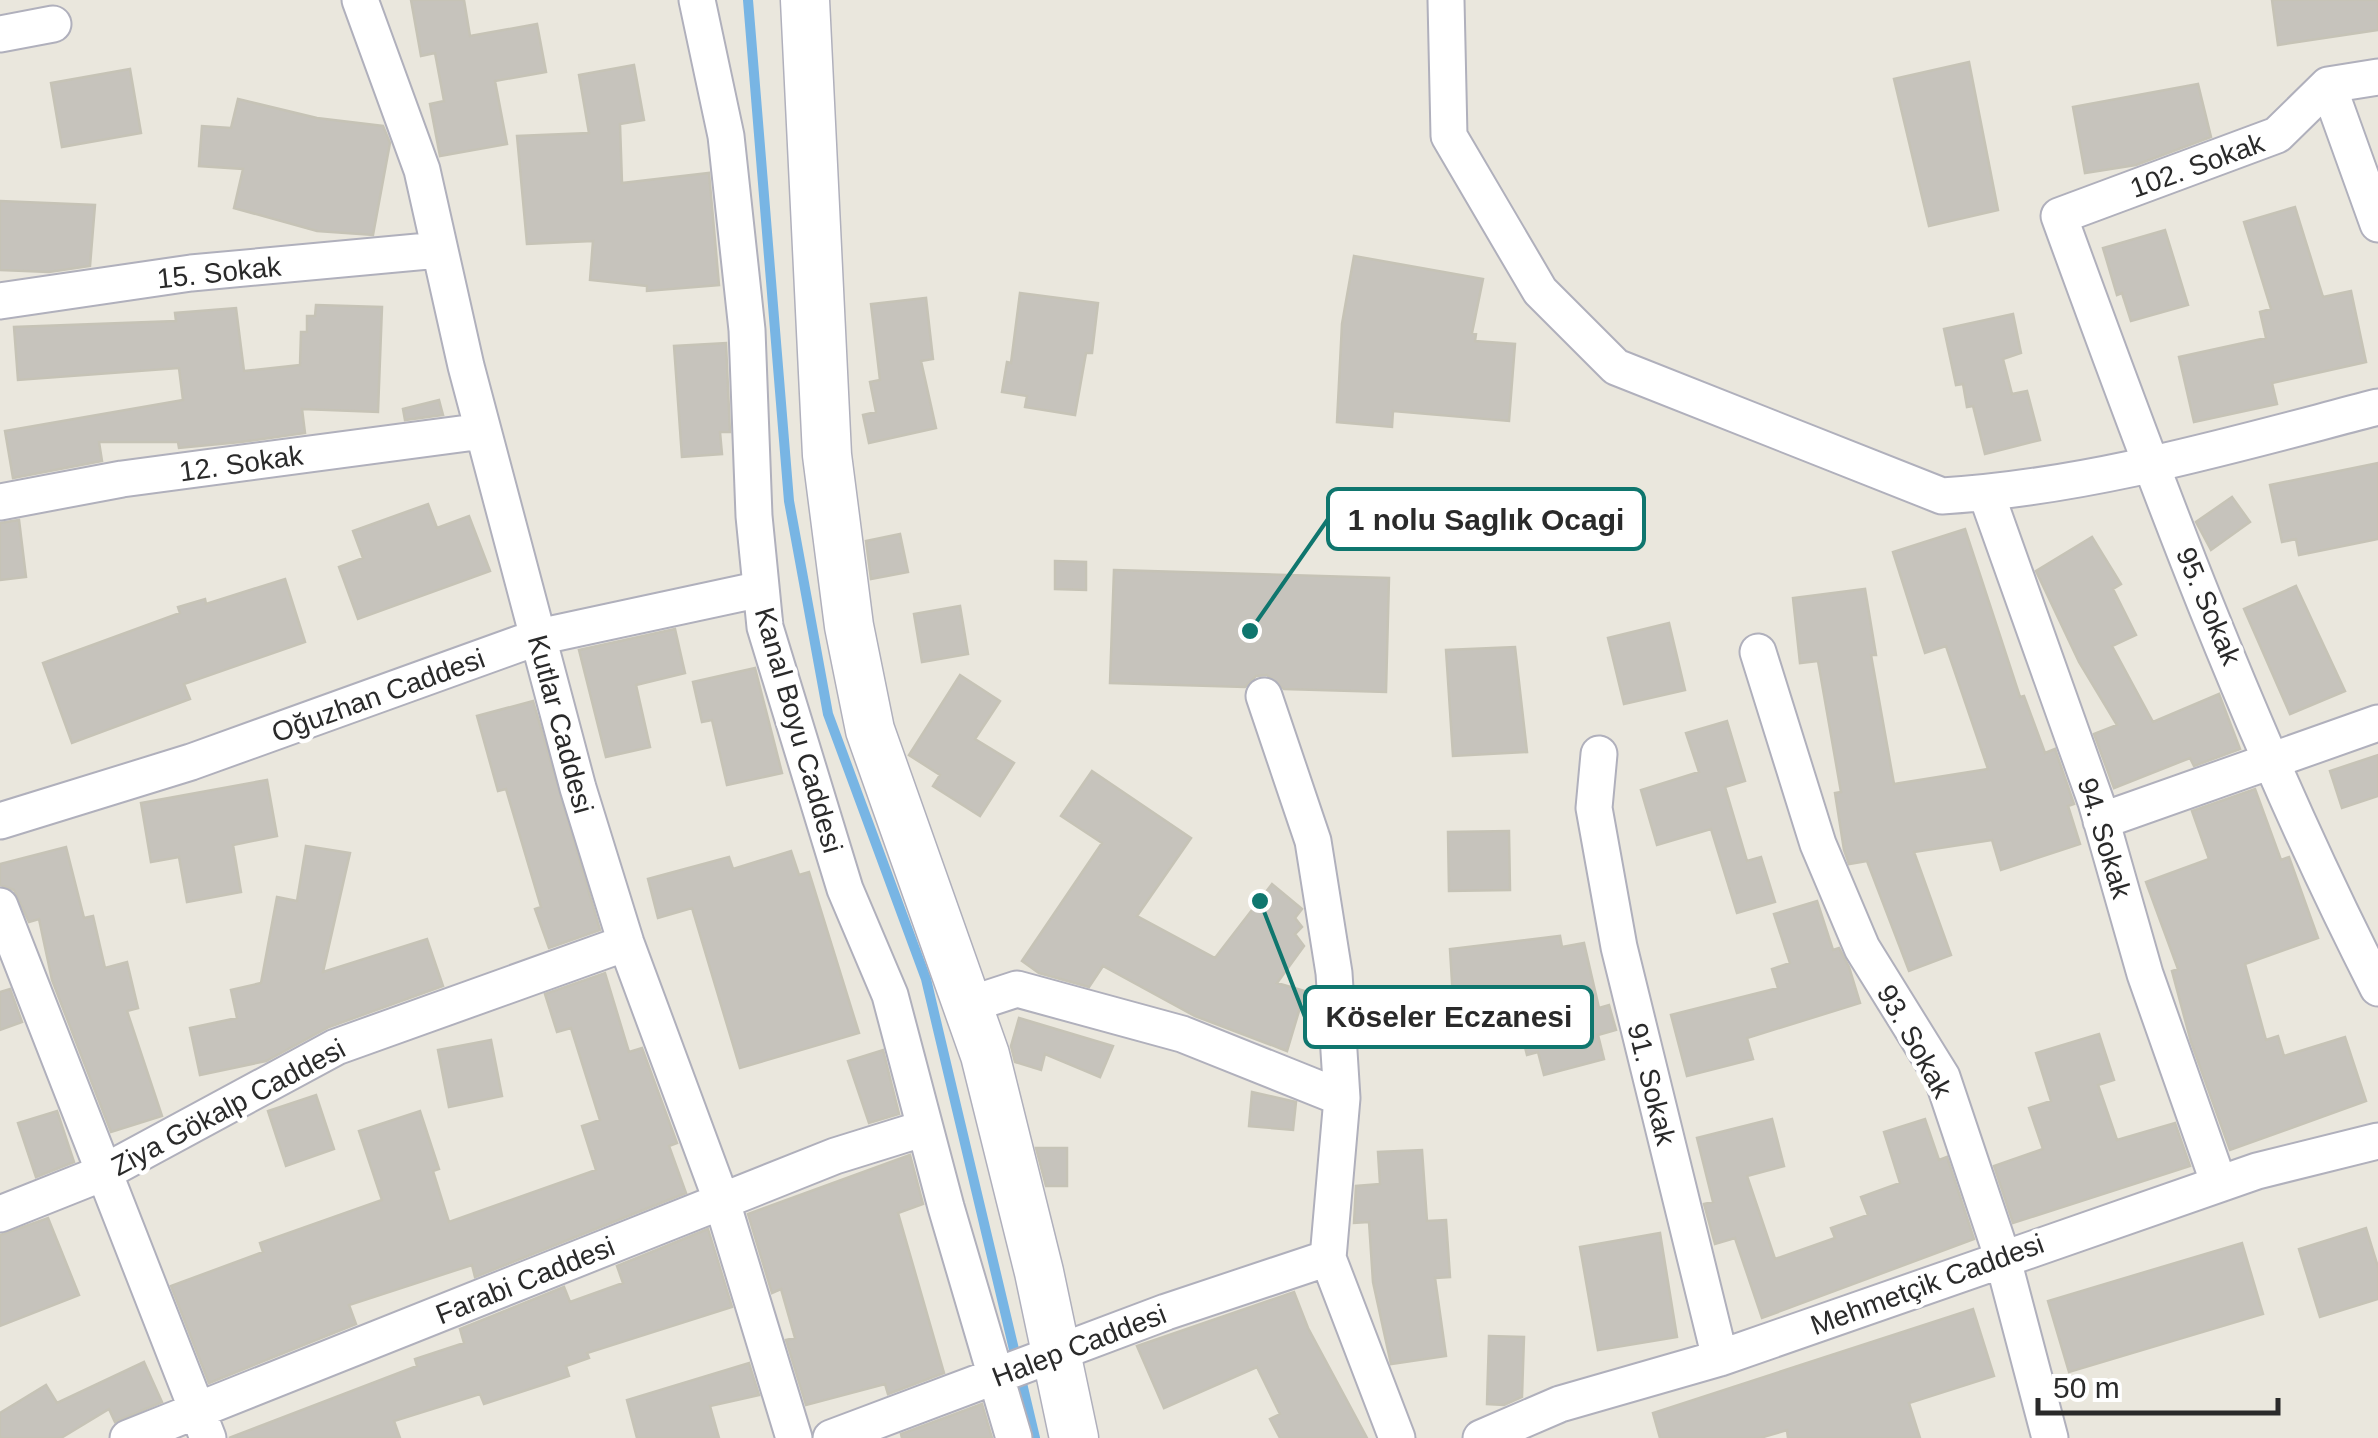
<svg xmlns="http://www.w3.org/2000/svg" width="2378" height="1438" viewBox="0 0 2378 1438" font-family="Arial,sans-serif">
  <style>
    .lines { fill: none; stroke-linecap: round; stroke-linejoin: round }
    .stream { stroke: #78b5e4; stroke-width: 10 }
    .building { fill: #c6c3bc; stroke: #c6c3b6; stroke-width: 2.5 }
    .street-casing { stroke: #b0b0bc; stroke-width: 39 }
    .secondary-casing { stroke: #b0b0bc; stroke-width: 51 }
    .street { stroke: #fff; stroke-width: 35 }
    .secondary { stroke: #fff; stroke-width: 48 }
    .labels { text-anchor: middle; stroke-width: 9; stroke-linejoin: round; paint-order: stroke }
    .street-label { font-size: 28px; fill: #2a2a2a; stroke: #fff }
    .leader { fill: none; stroke: #0f766e; stroke-width: 4 }
    .callout-dot { fill: #0f766e; stroke: #fff; stroke-width: 4 }
    .callout { fill: #fff; stroke: #0f766e; stroke-width: 4 }
    .callout-label { font-size: 30px; text-anchor: middle; font-weight: bold; fill: #2a2a2a }
  </style>
  <rect width="100%" height="100%" fill="#eae7dd"/>
  <g class="lines">
    <!-- stream -->
    <path class="stream" d="M748,0l41,501 39,213 98,265 109,459"/>
  </g>
  <!-- building -->
  <path class="building" d="M411,0h53l6,36 67,-12 9,48 -51,9 12,63 -67,12 -10,-52 14,-3 -9,-48 -14,3z
    M2272,0h106v30l-100,15z
    M1969,62l29,148 -69,16 -35,-147z
    M634,65l10,55 -24,4 2,59 87,-10 10,112 -72,6v-5l-57,-6 3,-39 -66,3 -10,-108 72,-3 -10,-58z
    M130,69l11,64 -79,14 -11,-64z
    M2198,84l13,53 -75,28 -51,8 -12,-66z
    M238,99l79,19 66,8 7,17 -17,92 -56,-4 -83,-23 9,-39 -44,-3 3,-40 29,2z
    M0,201l95,4 -5,61 -41,6 -49,-2z
    M2295,207l28,90 28,-6 15,71 -94,21 5,21 -83,18 -15,-65 87,-19 -6,-26 11,-3 -27,-87z
    M2165,230l23,75 -57,16 -9,-28 -5,2 -14,-47z
    M1354,256l129,23 -11,54 4,1 -1,7 40,3 -6,77 -116,-10 -1,16 -55,-5 5,-98z
    M1020,293l78,10 -6,50h-6l-11,62 -50,-8 2,-11 -25,-4 5,-30 4,1z
    M926,298l7,61 -12,2 15,67 -67,15 -6,-28 13,-3 -6,-30 10,-2 -9,-76z
    M316,305l66,2 -4,105 -76,-3 3,24 -64,9 -62,6 -1,-6h-79l3,19 -89,17 -8,-47 178,-31 -4,-32 -161,12 -4,-53 162,-6 -1,-8 61,-5 8,63 56,-6 1,-33h6v-16h8z
    M2013,314l8,39 -18,6 9,35 15,-3 13,49 -55,14 -12,-48 -6,1 -4,-23 -7,1 -12,-56z
    M726,343l4,89h-10l2,22 -40,3 -8,-111z
    M439,400l4,15 -38,5 -2,-11z
    M2378,463v76l-79,16 -3,-16 -14,3 -12,-57z
    M2232,497l18,25 -39,28 -15,-28z
    M428,504l9,24 32,-12 21,55 -132,48 -19,-52 24,-9 -10,-27z
    M19,520l7,57 -26,3v-57z
    M1965,529l55,168 4,-1 21,57 10,-4 19,55 -6,2 12,38 -79,26 -9,-30 -78,12 37,103 -42,16 -42,-110 -18,3 -5,-14 -9,-57 6,-1 -23,-131 -18,2 -7,-65 72,-9 11,66h-5l23,129 94,-15 -42,-123 -21,7 -32,-101z
    M900,534l8,38 -37,7 -5,-38z
    M2092,537l29,47 -8,5 23,46 -24,11 41,76 66,-28 21,55 -46,17 -4,-8 -76,30 -20,-54 23,-9 -38,-63 -43,-91z
    M1055,561l31,1v28l-31,-1z
    M1114,570l275,8 -3,114 -102,-3 -17,-14 -11,1 -11,11 -135,-4z
    M285,579l20,63 -121,42 6,15 -118,44 -29,-80 137,-50 -2,-6 27,-8 1,5z
    M2296,586l49,105 -55,23 -46,-105z
    M960,606l8,48 -46,8 -8,-48z
    M1669,623l16,67 -61,14 -16,-66z
    M675,629l10,44 -49,12 14,62 -44,10 -27,-107z
    M1515,647l12,105 -74,4 -7,-106z
    M755,668l27,105 -55,12 -15,-65 -10,2 -9,-40z
    M960,675l40,26 -25,38 39,24 -34,53 -47,-30 7,-11 -31,-20z
    M533,701l67,229 -51,18 -14,-39 6,-2 -35,-118 -8,2 -21,-75z
    M1727,721l18,60 -20,6 22,74 14,-4 14,45 -38,11 -26,-84 -54,16 -16,-55 58,-18 -13,-39z
    M2378,755v41l-36,12 -12,-37z
    M1092,771l99,67 -54,78 78,42 57,-74 30,25 -7,9 7,9 -7,7 9,12 -27,37 28,8 -18,60 -92,-35 -92,-50 -14,21 -50,-14 -17,-12 80,-118 -41,-27z
    M267,780l10,56 -44,9 8,47 -54,10 -8,-45 -28,5 -10,-59z
    M2255,789l26,71 8,-3 29,81 -73,26 21,76 12,-4 6,20 61,-19 21,64 -136,49 -39,-108 -19,-71 6,-2 -32,-87 63,-23 -17,-48z
    M1509,831l1,59 -61,1 -1,-59z
    M306,846l44,7 -27,119 104,-33 16,47 -114,41 -63,34 -66,14 -10,-47 47,-10 -6,-28 30,-7 16,-86 20,4z
    M66,847l18,71 9,-2 12,52 22,-6 11,46 -11,3 35,105 -51,16 -59,-152 -13,-61 -10,3 -15,-32 -14,-5v-21z
    M791,851l8,24 10,-3 50,161 -119,35 -48,-160 -34,10 -10,-39 81,-22 4,12z
    M1817,901l16,49 6,-2 10,19 11,36 -113,35 6,21 -66,17 -16,-61 107,-27 -6,-19 18,-6 -16,-49z
    M1560,936l2,11 22,-4 15,65 10,-3 7,25 -18,5 6,24 -60,16 -6,-23 -11,3 -11,-44 -62,4 -4,-66z
    M605,973l24,79 13,-4 35,95 -8,3 17,47 -211,84 -3,-12 -123,40 7,19 -147,59 -38,-97 92,-34 -3,-9 122,-43 -23,-69 61,-20 19,58 -6,2 16,51 147,-52 -14,-44 18,-6 -29,-92 -14,4 -12,-38z
    M10,989l12,33 -22,8v-38z
    M1019,1018l94,28 -13,31 -55,-23 -4,16 -26,-8 -4,-16z
    M2099,1034l15,46 -16,5 19,55 58,-17 15,43 -177,57 -19,-57 49,-17 -14,-41 22,-7 -15,-48z
    M491,1040l11,56 -53,11 -11,-57z
    M883,1050l16,64 -30,9 -21,-62z
    M1252,1092l44,10 -3,28 -44,-4z
    M316,1095l18,54 -48,17 -18,-55z
    M57,1111l17,51 -38,15 -18,-54z
    M1772,1119l12,47 -37,10 28,83 60,-21 -4,-10 37,-13 -7,-18 39,-14 -16,-51 41,-13 14,41 8,-3 27,82 -212,79 -27,-80 -20,6 -11,-40 9,-2 -16,-64z
    M1036,1148h31v38h-21z
    M1422,1150l5,71 19,-1 4,57 -15,1 11,78 -55,8 -18,-82 -4,-60 -15,1 2,-37 24,-2 -2,-32z
    M910,1155l13,49 -25,9 46,160 -56,21 -3,-10 -79,21 -20,-65 9,-2 -14,-49 -9,4 -24,-79z
    M48,1218l31,77 -79,31v-91z
    M2366,1228l12,39v32l-58,18 -21,-68z
    M708,1229l24,78 -145,46 2,5 -23,8 3,10 -21,7 -64,21 -4,-10 -86,27 6,17h-171l188,-72 -2,-7 49,-16 -4,-14 104,-42 6,15 53,-19 -6,-17z
    M1660,1233l17,104 -79,13 -18,-103z
    M2242,1243l21,71 -194,58 -21,-71z
    M1294,1292l14,36 59,110h-87l-10,-19 10,-5 -23,-47 -93,41 -27,-62z
    M1973,1309l21,67 -85,27 11,35h-132l-1,-8 -27,8h-100l-7,-25z
    M1489,1336l35,1 -2,60 -18,8 -17,-1z
    M144,1362l18,40 -47,20 -6,-13 -48,29h-61v-25l46,-28 11,18z
    M749,1363l10,32 -49,11 9,32h-82l-10,-38z
    M982,1404l10,34h-90l-1,-4z"/>
  <g class="lines">
    <!-- street casing -->
    <g class="street-casing">
      <path id="street" d="M360,0l62,170 44,196 112,422 48,155 96,259 72,236
        M697,0l29,136 21,194 7,186 11,111 80,262 45,106 56,212 68,231
        M1446,0l3,136 91,155 76,76 326,129c148,-9 293,-52 436,-89
        M0,34l53,-10
        M2378,77l-50,8 -51,50 -218,81c95,261 192,524 319,772
        M2328,85l50,139
        M0,301l191,-28 248,-23
        M1986,493l110,309 49,172 74,210
        M0,502l122,-23 361,-48
        M1758,652l60,192 44,104 80,129 60,179 48,182
        M1264,696l49,145 21,132 8,125 -14,160 69,180
        M1599,754l-5,54 25,139 101,411
        M0,821l191,-59 347,-125 223,-48
        M2101,821l277,-98
        M0,906l208,532
        M968,1005l49,-16 165,45 160,64
        M0,1214l103,-41 233,-126 290,-104
        M128,1438l707,-282 90,-28
        M831,1438l335,-126 162,-54
        M1481,1438l79,-34 160,-46 537,-187 121,-30"/>
    </g>
    <!-- secondary casing -->
    <g class="secondary-casing">
      <path id="secondary" d="M805,0l22,455 22,171 21,104 115,325 54,217 35,166"/>
    </g>
    <!-- street -->
    <use href="#street" class="street"/>
    <!-- secondary -->
    <use href="#secondary" class="secondary"/>
  </g>
  <g class="labels">
    <!-- street labels -->
    <g class="street-label">
      <text transform="translate(2197 165) rotate(-20)" y="10">102. Sokak</text>
      <text transform="translate(219 272) rotate(-6)" y="10">15. Sokak</text>
      <text transform="translate(241 463) rotate(-8)" y="10">12. Sokak</text>
      <text transform="translate(2209 606) rotate(67)" y="10">95. Sokak</text>
      <text transform="translate(378 695) rotate(-20)" y="10">Oğuzhan Caddesi</text>
      <text transform="translate(561 724) rotate(75)" y="10">Kutlar Caddesi</text>
      <text transform="translate(799 730) rotate(74)" y="10">Kanal Boyu Caddesi</text>
      <text transform="translate(2105 838) rotate(73)" y="10">94. Sokak</text>
      <text transform="translate(1915 1041) rotate(61)" y="10">93. Sokak</text>
      <text transform="translate(1652 1084) rotate(76)" y="10">91. Sokak</text>
      <text transform="translate(228 1107) rotate(-28)" y="10">Ziya Gökalp Caddesi</text>
      <text transform="translate(525 1280) rotate(-22)" y="10">Farabi Caddesi</text>
      <text transform="translate(1927 1284) rotate(-20)" y="10">Mehmetçik Caddesi</text>
      <text transform="translate(1079 1345) rotate(-21)" y="10">Halep Caddesi</text>
    </g>
  </g>
  <!-- callouts -->
  <path class="leader" d="M1250 631L1328 519M1260 901L1305 1017"/>
  <g class="callout-dot">
    <circle cx="1250" cy="631" r="10"/>
    <circle cx="1260" cy="901" r="10"/>
  </g>
  <g class="callout">
    <rect x="1328" y="489" width="316" height="60" rx="10"/>
    <rect x="1305" y="987" width="287" height="60" rx="10"/>
  </g>
  <g class="callout-label">
    <text x="1486" y="530">1 nolu Saglık Ocagi</text>
    <text x="1449" y="1027">Köseler Eczanesi</text>
  </g>
  <!-- scale -->
  <path d="M2038 1398v15h240v-15" fill="none" stroke="#2a2a2a" stroke-width="5"/>
  <text x="2053" y="1398" font-size="30" fill="#2a2a2a" stroke="#ffffff" stroke-width="8" paint-order="stroke">50 m</text>
</svg>
